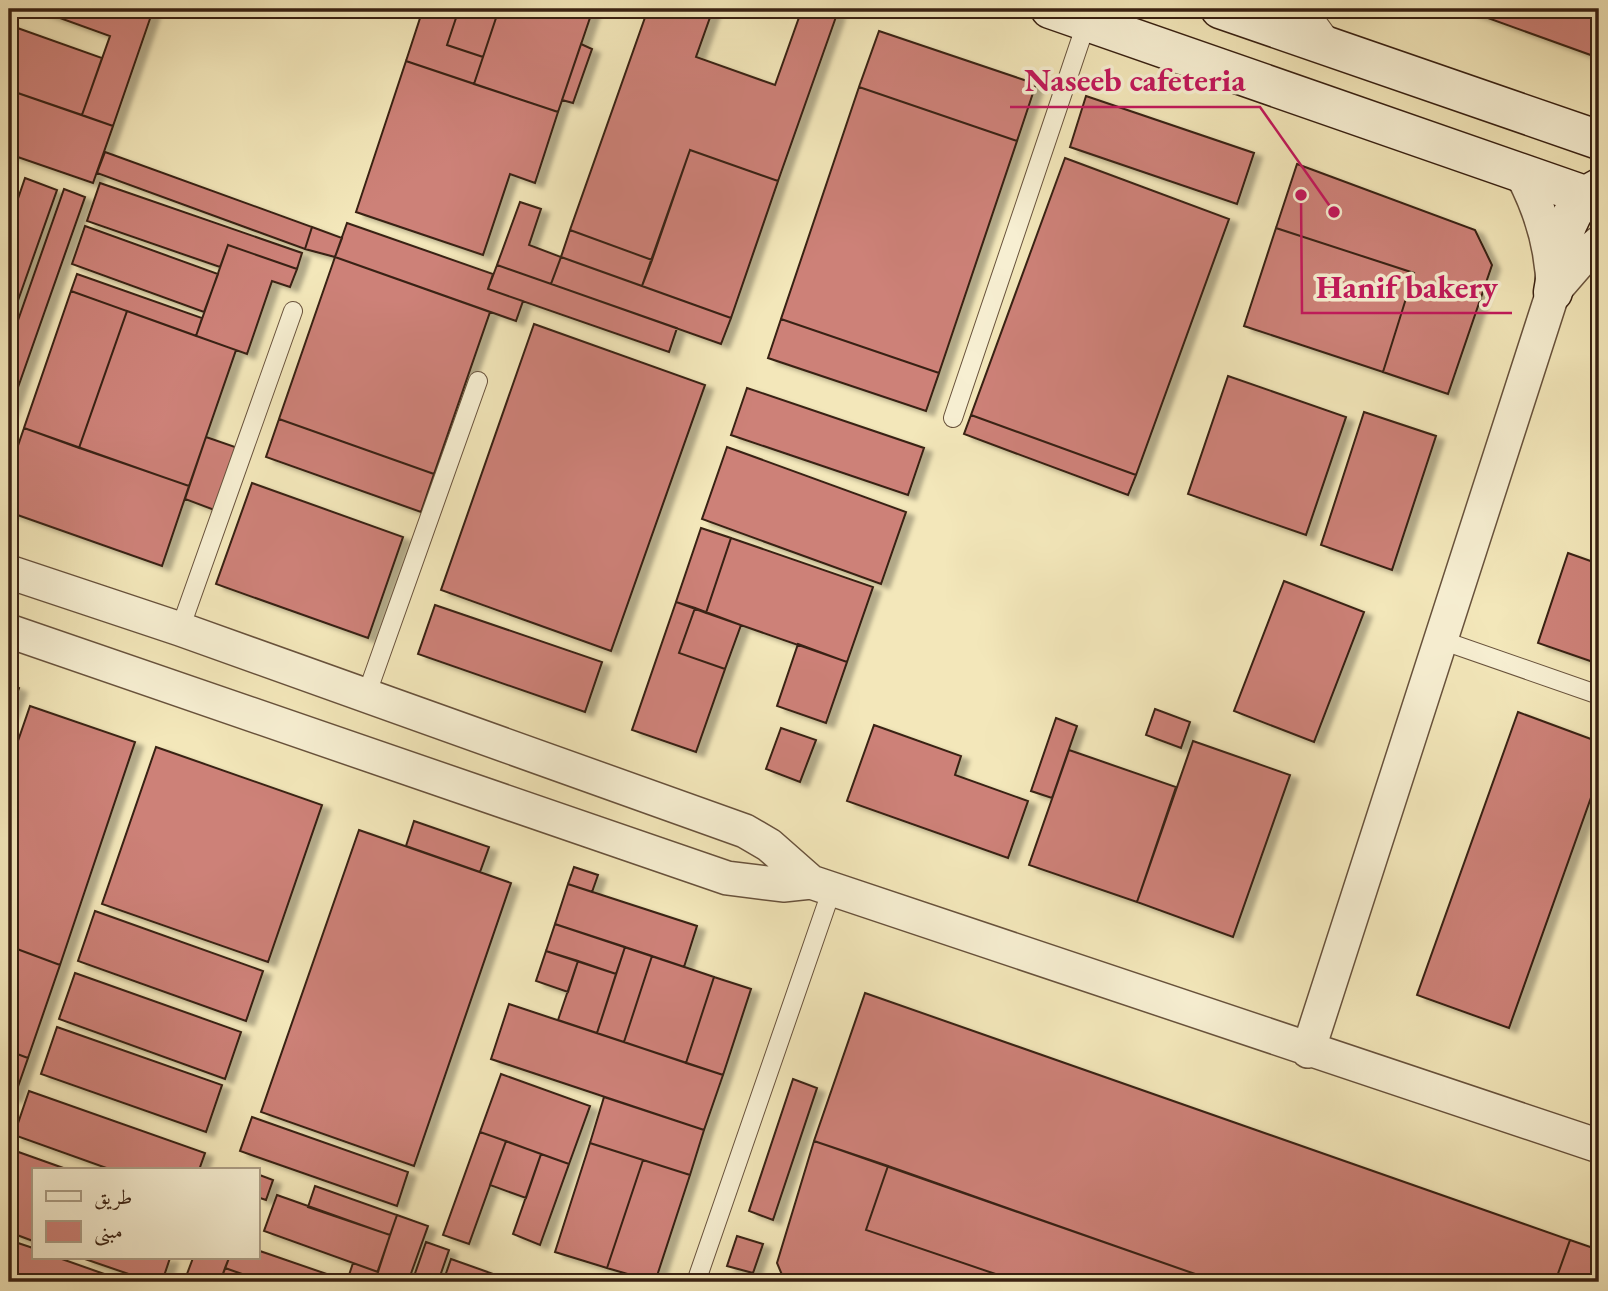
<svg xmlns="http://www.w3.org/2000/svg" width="1608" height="1291" viewBox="0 0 1608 1291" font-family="'EB Garamond',Amiri,serif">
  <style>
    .building { fill: #cd8178; stroke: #392112; stroke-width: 2; filter: url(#shadow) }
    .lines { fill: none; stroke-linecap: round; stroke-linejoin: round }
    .lane-casing { stroke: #68523c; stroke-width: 20 }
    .street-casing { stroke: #68523c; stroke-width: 36 }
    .secondary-casing { stroke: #392112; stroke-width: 41 }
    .lane { stroke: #f7efd2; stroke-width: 18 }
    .street { stroke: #f7efd2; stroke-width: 33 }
    .secondary { stroke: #f7efd2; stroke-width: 38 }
    .leader { fill: none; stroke: #c2185b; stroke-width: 2.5 }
    .callout-dot { fill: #c2185b; stroke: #f7efd2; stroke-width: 2.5 }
    .callout-label { font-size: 33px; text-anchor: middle; font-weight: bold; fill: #c2185b; stroke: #f7efd2; stroke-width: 7; stroke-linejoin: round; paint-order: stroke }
  </style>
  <defs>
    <filter id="shadow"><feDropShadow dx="8" dy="4.5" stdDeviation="2" flood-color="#0004"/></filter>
  </defs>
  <rect width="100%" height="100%" fill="#f3e7ba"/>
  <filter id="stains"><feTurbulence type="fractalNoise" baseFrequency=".00286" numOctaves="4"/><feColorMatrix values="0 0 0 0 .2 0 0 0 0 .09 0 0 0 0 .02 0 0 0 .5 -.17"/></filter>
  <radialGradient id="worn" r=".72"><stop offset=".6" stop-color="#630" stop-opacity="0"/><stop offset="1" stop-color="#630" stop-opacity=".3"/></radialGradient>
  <!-- building -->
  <path class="building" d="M35,9h105l12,4 -39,113 -31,-11 28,-79z
    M423,9h36l-12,36 36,12 -9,27 -68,-23z
    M459,9h40l-16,48 -36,-12z
    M499,9h94l-35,103 -84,-28z
    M648,9h65l-17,48 79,28 27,-76h20l15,5 -59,167 -88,-31 -38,110 -82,-30z
    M1463,9h136v49z
    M9,25l93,33 -20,57 -73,-25z
    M879,31l157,53 -19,57 -158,-54z
    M581,44l11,5 -19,54 -11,-3z
    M406,61l152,51 -23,71 -25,-9 -27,81 -127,-43z
    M859,87l158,54 -78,232 -158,-54z
    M9,90l104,36 -20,57 -84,-29z
    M1086,96l168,57 -17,51 -167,-57z
    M690,150l88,31 -47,137 -89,-32z
    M105,152l207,75 -7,22 -208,-76z
    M1065,158l164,61 -93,256 -165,-60z
    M1297,164l178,66 17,35 -44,129 -65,-22 31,-99 -138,-45z
    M25,178l32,12 -48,136v-101z
    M100,183l202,70 -5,16 -69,-24 -8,22 -133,-46z
    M64,189l21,8 -76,216v-67z
    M520,202l21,7 -12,36 32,12 -10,27 -54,-19z
    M347,223l146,51 -5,15 35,12 -7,20 -181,-64z
    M85,226l133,48 -14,38 -132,-48z
    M312,227l30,11 -7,19 -30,-8z
    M1276,228l138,45 -31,99 -139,-46z
    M570,230l82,30 -10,26 -81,-29z
    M228,245l69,24 -7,18 -18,-6 -25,73 -51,-18z
    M335,257l155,55 -56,162 -155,-55z
    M561,257l170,61 -10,26 -170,-60z
    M497,265l180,63 -8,24 -181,-63z
    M77,274l125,44 -6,18 -125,-45z
    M71,291l56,20 -48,137 -55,-20z
    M127,311l109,39 -47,136 -110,-38z
    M781,319l158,54 -13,38 -158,-53z
    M534,324l171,61 -94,266 -170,-61z
    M1228,376l118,41 -40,118 -118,-41z
    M747,388l177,60 -16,47 -177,-60z
    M1364,412l72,24 -44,134 -71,-25z
    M971,415l165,60 -8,20 -164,-61z
    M279,419l155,55 -13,38 -155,-55z
    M24,428l165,58 -27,80 -153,-54v-40z
    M206,437l32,11 -21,63 -32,-12z
    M727,447l179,65 -25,72 -179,-65z
    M252,483l151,54 -35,101 -152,-54z
    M701,528l30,10 -25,75 -30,-11z
    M731,538l142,49 -26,75 -141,-49z
    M1568,553l31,11v100l-61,-21z
    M1284,581l80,31 -50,130 -80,-31z
    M676,602l19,6 -16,45 46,16 -29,83 -64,-22z
    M435,605l167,57 -17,50 -167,-58z
    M695,608l46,17 -16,44 -46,-16z
    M798,644l49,18 -21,61 -49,-17z
    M9,684l10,4 -10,29z
    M30,706l105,36 -75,223 -51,-19v-179z
    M1155,709l35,13 -9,26 -35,-13z
    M1518,712l81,30v33l-90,253 -92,-33z
    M1056,718l21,8 -25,72 -21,-7z
    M874,725l87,31 -6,19 73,26 -20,57 -161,-57z
    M781,728l35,12 -16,42 -34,-13z
    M1193,741l97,34 -57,162 -96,-35z
    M156,747l166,58 -54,157 -166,-58z
    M1069,750l107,37 -39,115 -108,-37z
    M414,821l75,26 -9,25 -74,-26z
    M359,830l152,53 -97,283 -153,-54z
    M574,867l24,8 -6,17 -24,-8z
    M568,884l129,42 -13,41 -129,-43z
    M95,911l168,60 -17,50 -168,-60z
    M555,924l70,23 -9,27 -70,-23z
    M9,946l51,19 -32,93 -19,-7z
    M625,947l27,9 -28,86 -27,-9z
    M546,951l32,10 -10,31 -32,-11z
    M652,956l62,21 -28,86 -62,-21z
    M578,961l38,13 -19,59 -39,-13z
    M75,973l166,59 -16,47 -166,-60z
    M714,977l37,12 -28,86 -37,-12z
    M865,993l705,247 -15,42h-337l-404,-141z
    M509,1004l214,71 -19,55 -213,-71z
    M57,1027l165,58 -16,47 -165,-58z
    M9,1051l19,7 -14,40 -5,-2z
    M501,1074l89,32 -21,58 -89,-32z
    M793,1079l24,9 -44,132 -24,-9z
    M29,1091l176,62 -6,17h-87l-98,-35z
    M604,1097l100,33 -14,45 -100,-32z
    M252,1117l156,55 -11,34 -157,-55z
    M480,1132l26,9 -37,103 -26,-9z
    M506,1141l35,13 -15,44 -36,-13z
    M814,1141l74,25 -22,64 153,52h-234l-8,-19z
    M590,1143l53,17 -36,108 -52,-16z
    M10,1149l59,21h-36v71l-24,-9z
    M541,1154l28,10 -29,81 -27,-11z
    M643,1160l47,15 -35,107 -48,-14z
    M888,1166l330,116h-199l-153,-52z
    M257,1174l16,6 -7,20 -9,-3z
    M315,1186l82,29 -7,20 -82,-28z
    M277,1195l113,40 -12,37 -114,-41z
    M397,1215l31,11 -20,56h-34z
    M737,1236l26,8 -10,29 -26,-7z
    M9,1240l24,8v10h26l68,24h-118z
    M1570,1240l29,10v32h-44z
    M426,1242l23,8 -11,32h-26z
    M257,1250l90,31 6,-18 25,9 -4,10h-109l-40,-14 4,-10h28z
    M82,1258h88l-8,24h-10z
    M193,1258h36l-9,24h-36z
    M451,1259l48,17 -2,6h-54z
    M225,1268l40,14h-45z"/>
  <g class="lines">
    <!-- lane casing -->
    <g class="lane-casing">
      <path id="lane" d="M1308,9l22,30
        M953,418l134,-397
        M180,629l113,-318
        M1441,640l158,55
        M366,696l112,-315
        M696,1282l136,-393"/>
    </g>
    <!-- street casing -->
    <g class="street-casing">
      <path id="street" d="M1553,292l32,-37 14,-12
        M9,572l171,57 565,202 24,14 42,37 788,264
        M9,631l718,247 56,7 28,-3
        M1308,1051l245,-759c0,-43 -11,-80 -31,-118"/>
    </g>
    <!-- secondary casing -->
    <g class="secondary-casing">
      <path id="secondary" d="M1050,9l549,191
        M1220,9l379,131
        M1553,292c7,-37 8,-85 46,-104"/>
    </g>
    <!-- lane -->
    <use href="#lane" class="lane"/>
    <!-- street -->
    <use href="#street" class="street"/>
    <!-- secondary -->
    <use href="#secondary" class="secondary"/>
  </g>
  <!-- callouts -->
  <path class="leader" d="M1334 212L1260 107H1010M1301 195L1302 313H1512"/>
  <g class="callout-dot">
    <circle cx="1334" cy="212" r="7"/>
    <circle cx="1301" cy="195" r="7"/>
  </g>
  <g class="callout-label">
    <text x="1135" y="91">Naseeb cafeteria</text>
    <text x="1407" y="298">Hanif bakery</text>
  </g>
  <!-- margin -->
  <rect width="1608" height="1291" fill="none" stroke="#f3e7ba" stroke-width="35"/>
  <rect x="10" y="10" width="1587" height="1270" fill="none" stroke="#392112" stroke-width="3.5"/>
  <rect x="18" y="18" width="1573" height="1256" fill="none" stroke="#392112" stroke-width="2"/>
  <!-- legend -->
  <rect x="32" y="1168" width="228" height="91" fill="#f7efd2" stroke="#ab9d85" stroke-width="2"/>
  <rect x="46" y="1191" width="35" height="10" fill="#f7efd2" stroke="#ab9d85" stroke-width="2"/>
  <text x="94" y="1204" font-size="21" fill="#392112">طريق</text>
  <rect x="46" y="1221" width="35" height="21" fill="#cd8178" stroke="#ab9d85" stroke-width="2"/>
  <text x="94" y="1238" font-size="21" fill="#392112">مبنى</text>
  <rect width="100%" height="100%" filter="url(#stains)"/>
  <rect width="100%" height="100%" fill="url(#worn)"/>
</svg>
